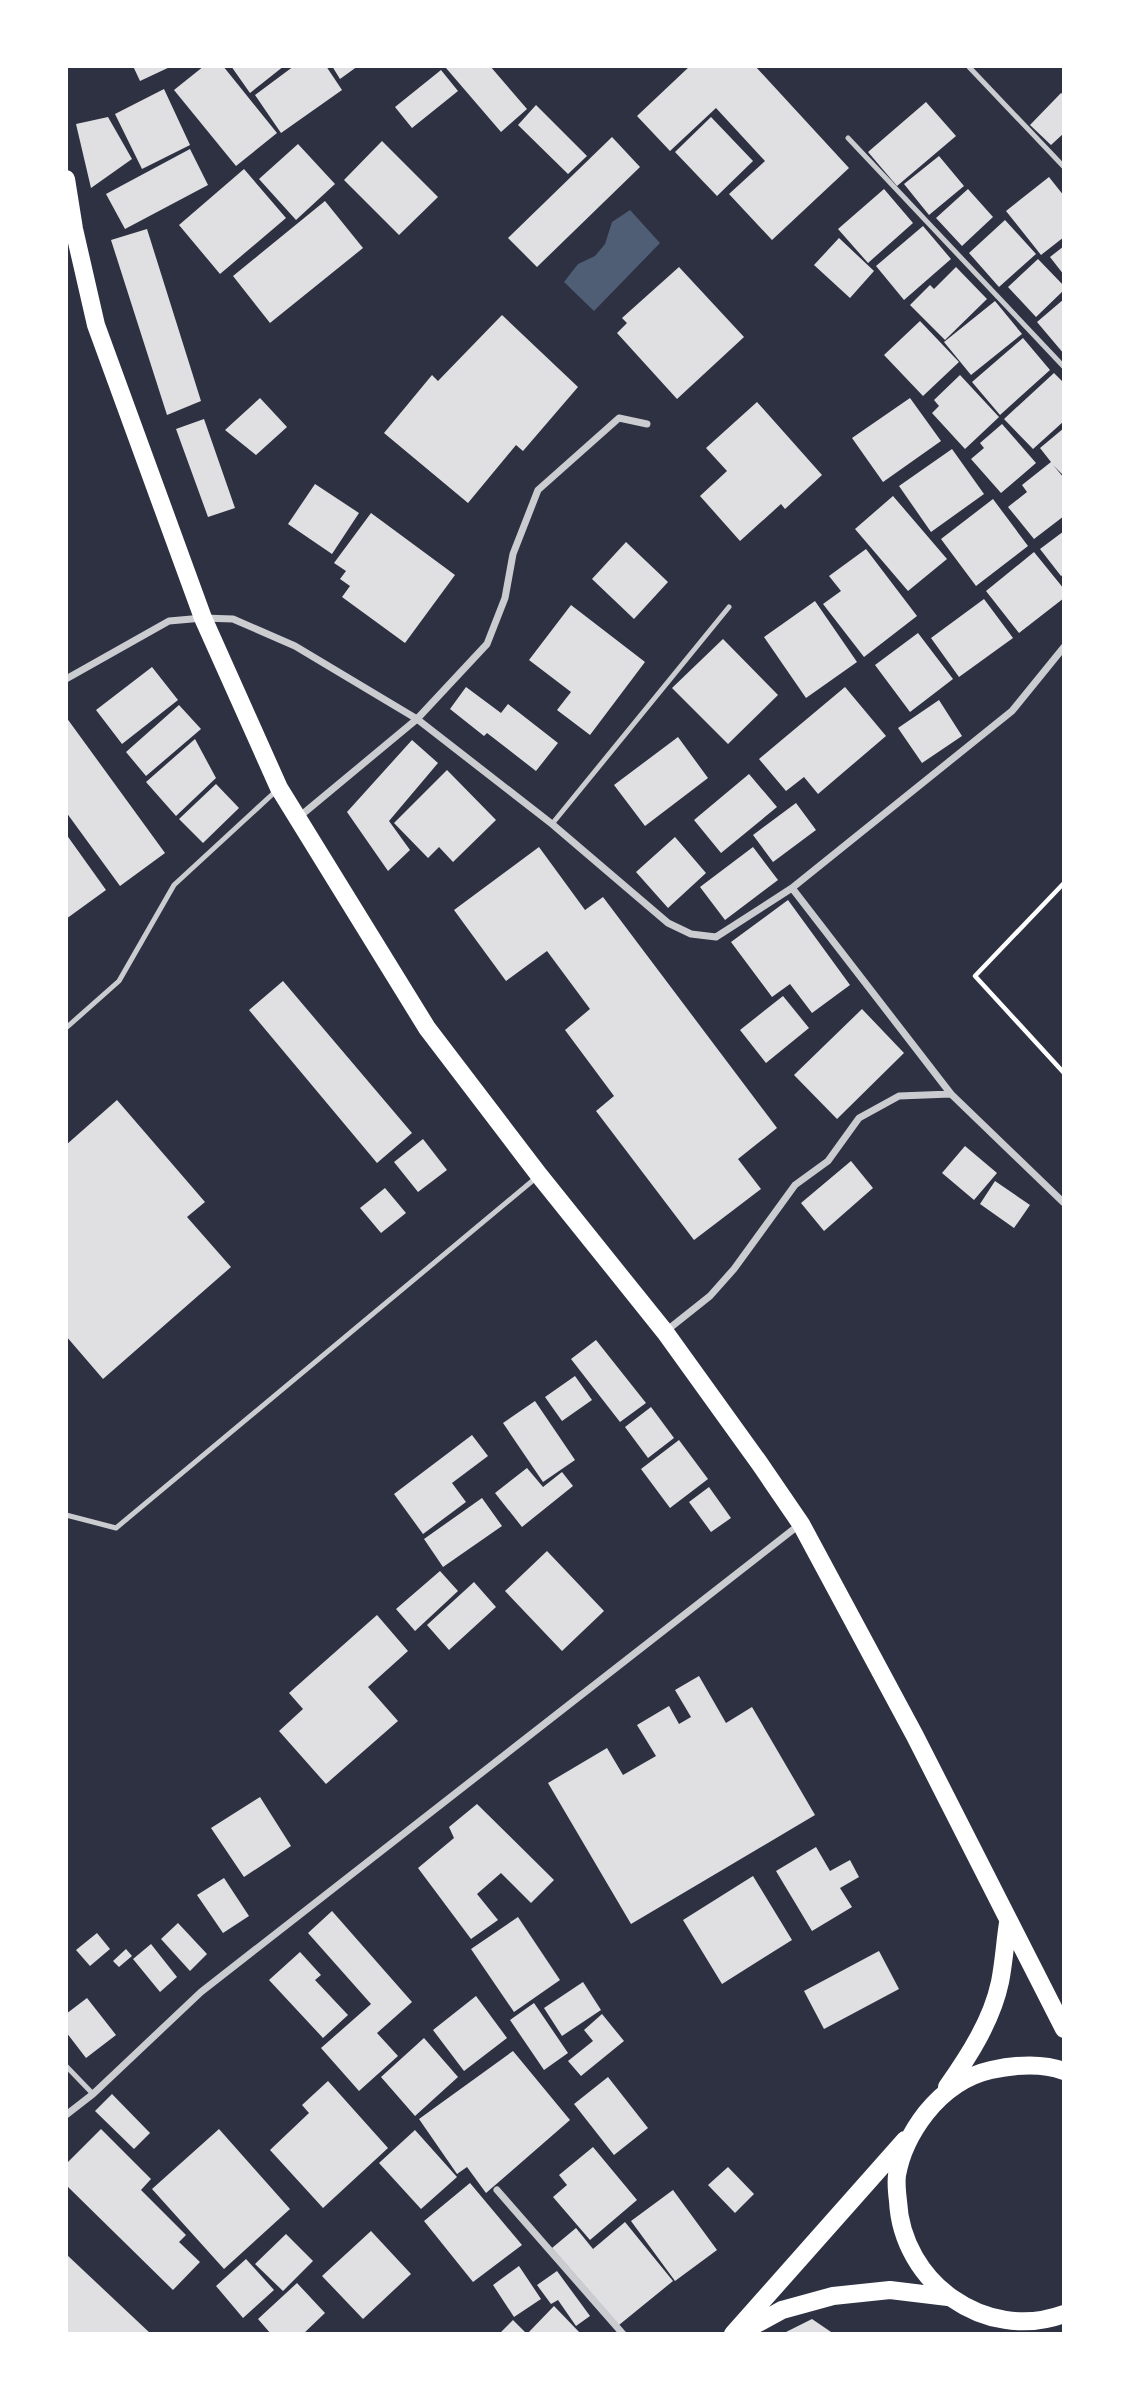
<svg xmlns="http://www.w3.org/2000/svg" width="1130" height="2400" viewBox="0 0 1130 2400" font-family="'Exo 2',sans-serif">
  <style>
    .water { fill: #4f5d75 }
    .building { fill: #e0e0e3 }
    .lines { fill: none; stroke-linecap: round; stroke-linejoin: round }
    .path { stroke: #fff; stroke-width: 4.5 }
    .service { stroke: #caccd0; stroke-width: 5 }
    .minor { stroke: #caccd0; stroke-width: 7 }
    .primary { stroke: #fff; stroke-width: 18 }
  </style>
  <rect width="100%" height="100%" fill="#2d3142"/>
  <!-- water -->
  <path class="water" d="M630,210l30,33 -66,68 -30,-29 14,-18 17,-8 10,-12 7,-22z"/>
  <!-- building -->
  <path class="building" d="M133,66h39l-32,15z
    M204,66h19l54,67 -41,33 -62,-76z
    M231,66h53l-34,27z
    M294,66h32l16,24 -61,43 -26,-38z
    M332,66h26l-18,13z
    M447,66h43l37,43 -26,23 -55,-64z
    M690,66h65l94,102 -77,72 -43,-46 36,-33 -49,-53 -46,43 -33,-35z
    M441,70l17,21 -46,37 -17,-21z
    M164,89l26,56 -48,24 -27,-55z
    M1061,93l3,2v38l-13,12 -21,-20z
    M926,102l30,34 -59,50 -29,-34z
    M536,105l51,51 -19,18 -50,-49z
    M108,117l24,42 -41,29 -15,-64z
    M711,117l42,44 -36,35 -42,-44z
    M612,137l28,30 -103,100 -29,-29z
    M382,141l56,56 -39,38 -55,-55z
    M298,144l37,40 -39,36 -37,-41z
    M190,149l18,36 -83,44 -19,-35z
    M939,156l25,30 -35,29 -25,-31z
    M244,169l42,49 -66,56 -41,-49z
    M1049,177l15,19v41l-23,18 -35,-44z
    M884,189l29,34 -45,40 -30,-34z
    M968,189l25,28 -31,29 -26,-28z
    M325,201l38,47 -93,75 -37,-47z
    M1005,220l31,34 -37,33 -30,-34z
    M923,226l28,33 -47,41 -28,-34z
    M147,229l54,172 -34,14 -56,-175z
    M839,238l35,33 -24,27 -36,-33z
    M1064,246v29l-14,-18z
    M1038,259l26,27v4l-28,27 -28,-30z
    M679,267l65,70 -67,62 -60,-66 10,-10 -5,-5z
    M956,267l31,32 -42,41 -35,-35 20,-20 4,4z
    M1064,299v55l-27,-32z
    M995,301l27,33 -51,41 -27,-33z
    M502,315l76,72 -55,64 -7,-6 -48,58 -84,-70 48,-58 6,6z
    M920,321l39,41 -36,34 -39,-41z
    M1023,338l27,32 -50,45 -28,-33z
    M1054,373l10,10v38l-31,28 -29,-30z
    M960,375l39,42 -34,32 -33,-36 7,-7 -5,-6z
    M260,398l27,29 -31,28 -31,-25z
    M910,398l31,43 -58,41 -31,-44z
    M757,402l65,73 -37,34 -4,-5 -41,37 -40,-45 27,-25 -21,-23z
    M204,419l31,89 -27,9 -32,-88z
    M1002,424l34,39 -35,30 -30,-34 13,-11 -4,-5z
    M1064,428v48l-11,-11 11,13v38l-30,23 -26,-32 19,-15 -5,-7 29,-23 -11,-14z
    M952,449l32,45 -53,38 -32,-46z
    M315,484l44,29 -27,41 -44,-30z
    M893,496l54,63 -39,32 -53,-62z
    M993,499l35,47 -52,40 -35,-47z
    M371,513l84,62 -50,68 -63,-46 8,-11 -10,-7 6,-8 -12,-8z
    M1064,531v43l-3,2 -21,-27z
    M626,542l42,40 -34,37 -42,-40z
    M866,549l51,67 -53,41 -41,-53 18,-13 -12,-15z
    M1034,552l30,37v9l-45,35 -33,-42z
    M984,599l29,39 -54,39 -28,-39z
    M815,601l42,61 -51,36 -42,-61z
    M571,605l74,57 -55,73 -33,-25 14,-18 -42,-32z
    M918,633l35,46 -43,33 -35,-47z
    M723,639l55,56 -50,49 -56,-56z
    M152,667l26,33 -56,44 -26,-34z
    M466,687l35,26 7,-9 50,39 -22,28 -49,-38 -3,3 -34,-27z
    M845,687l41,49 -68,58 -14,-17 -18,14 -27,-32z
    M939,700l23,36 -40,27 -24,-35z
    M179,705l22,24 -55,47 -20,-24z
    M66,717l99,136 -45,33 -54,-74z
    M678,737l30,41 -63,48 -31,-41z
    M195,739l21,39 -40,38 -30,-34z
    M412,740l26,23 -49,58 21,29 -22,21 -41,-59z
    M447,770l49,50 -43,42 -14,-15 -11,11 -34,-35z
    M749,774l28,33 -56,46 -27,-33z
    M216,784l23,24 -36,35 -24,-24z
    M796,803l20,27 -43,32 -20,-27z
    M66,834l40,56 -40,29z
    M675,837l31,36 -38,35 -32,-36z
    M539,847l46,63 18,-13 174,231 -39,31 23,30 -67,51 -98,-129 18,-15 -49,-66 25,-21 -43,-58 -41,30 -52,-71z
    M753,847l25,33 -53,40 -25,-33z
    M788,900l62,85 -38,28 -22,-29 -18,13 -41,-55z
    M283,981l129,152 -35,30 -128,-153z
    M783,996l26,32 -43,35 -26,-33z
    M862,1009l42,44 -67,66 -43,-44z
    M117,1100l88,102 -18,15 44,50 -128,112 -37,-43v-191z
    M423,1139l24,31 -29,22 -24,-30z
    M965,1146l32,27 -23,27 -32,-27z
    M851,1161l22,27 -49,43 -23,-28z
    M995,1181l35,24 -16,23 -34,-24z
    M385,1188l21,25 -25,20 -21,-25z
    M596,1340l50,63 -26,19 -49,-63z
    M575,1376l17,24 -30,21 -17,-24z
    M535,1401l40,59 -32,22 -40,-59z
    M651,1407l23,31 -26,20 -23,-31z
    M472,1435l16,21 -36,27 14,19 -43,32 -29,-40z
    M679,1440l29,39 -38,29 -29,-39z
    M527,1468l16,19 19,-15 11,14 -51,41 -27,-34z
    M709,1487l22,31 -20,14 -22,-30z
    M482,1498l20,28 -59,41 -19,-28z
    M547,1551l57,60 -42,40 -57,-60z
    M440,1571l18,20 -43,40 -19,-22z
    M474,1582l22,25 -47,43 -22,-25z
    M377,1615l31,36 -40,36 30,34 -72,63 -47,-53 24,-22 -14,-16z
    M699,1676l27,47 26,-16 63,108 -184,109 -83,-141 59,-35 16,27 33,-19 -19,-31 32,-19 10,18 12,-7 -16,-27z
    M260,1797l31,49 -47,31 -33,-49z
    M477,1804l77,76 -23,23 -30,-30 -24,21 21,26 -27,19 -53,-71 36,-30 -5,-11z
    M816,1847l14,24 20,-11 9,17 -19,11 12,19 -40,24 -36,-60z
    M753,1876l39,64 -70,44 -39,-64z
    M224,1878l25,38 -26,17 -26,-38z
    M332,1911l80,91 -35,31 21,23 -39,35 -38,-43 50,-44 -63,-71z
    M518,1917l42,63 -46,32 -43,-63z
    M178,1923l29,31 -17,17 -29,-32z
    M97,1933l13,16 -20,17 -14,-16z
    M151,1944l26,33 -17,15 -27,-33z
    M126,1949l6,7 -13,11 -6,-6z
    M879,1951l20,38 -75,40 -20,-38z
    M300,1952l21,23 -6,5 33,35 -25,23 -54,-58z
    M583,1982l18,28 -39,26 -18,-28z
    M476,1996l31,42 -43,33 -31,-41z
    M87,1998l29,37 -30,23 -20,-26v-18z
    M534,2003l34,50 -24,17 -34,-50z
    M602,2014l22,27 -43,35 -13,-15 25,-20 -9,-11z
    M424,2038l34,39 -43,39 -34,-39z
    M513,2051l57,69 -84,73 -19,-26 -10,7 -38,-55z
    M608,2077l40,51 -34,27 -40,-51z
    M328,2081l60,67 -65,60 -53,-58 39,-37 -7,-8z
    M112,2094l38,39 -16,16 -39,-38z
    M101,2129l50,50 -10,11 45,45 -7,7 21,20 -27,28 -107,-105v-21z
    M219,2129l71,80 -66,60 -72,-80z
    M415,2130l42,47 -36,32 -42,-46z
    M593,2147l44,53 -47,40 -37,-43 14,-12 -8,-10z
    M728,2167l26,27 -19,19 -27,-28z
    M470,2183l52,62 -49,37 -49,-61z
    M673,2190l44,60 -42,31 -44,-60z
    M625,2222l48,59 -54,44 -67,-77 24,-20 17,21z
    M371,2231l40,43 -48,45 -41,-43z
    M286,2234l27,27 -30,30 -28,-27z
    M66,2254l85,80h-85z
    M246,2259l28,31 -31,28 -27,-32z
    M519,2266l22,33 -27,18 -21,-32z
    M557,2271l33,45 -14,10 -18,-26 -7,4 -14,-19z
    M297,2283l28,30 -22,21h-32l-13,-15z
    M554,2306l27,28h-54z
    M812,2319l22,15h-52z
    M513,2320l14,14h-28z"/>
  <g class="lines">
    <!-- path -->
    <path class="path" d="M1064,883l-89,93 89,97"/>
    <!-- service -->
    <path class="service" d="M969,67l95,100
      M848,138l216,229
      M552,824l177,-217
      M66,1028l53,-47 55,-96 102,-94
      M66,1515l50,13 421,-351
      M66,2066l27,28"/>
    <!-- minor -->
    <path class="minor" d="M66,679l103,-58 34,-3 30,1 62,27 122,73 135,105 116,99 23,11 25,3 76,-49 220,-177 52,-64
      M299,817l118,-98 70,-75 18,-46 8,-44 25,-64 81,-72 28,6
      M792,888l159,206 113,109
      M666,1331l44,-35 24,-27 61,-84 33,-24 31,-43 40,-22 52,-2
      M66,2115l27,-21 108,-102 598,-467
      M497,2190l126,144"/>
    <!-- primary -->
    <path class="primary" d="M66,179l8,50 22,96 107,293 76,170 148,240 112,147 126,157 95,132 41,60 114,212 149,293
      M1064,2071c-24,-9 -50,-6 -73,-1 -27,6 -48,22 -65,43 -14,18 -25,39 -29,62 -1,8 0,18 1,26 4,81 87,142 166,113
      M947,2087c22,-31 45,-67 53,-105 4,-20 5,-40 8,-59
      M733,2334l172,-194
      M738,2334l44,-24 51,-14 57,-6 58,7"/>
  </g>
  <!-- border -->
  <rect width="1130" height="2400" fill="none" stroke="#ffffff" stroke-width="136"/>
</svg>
